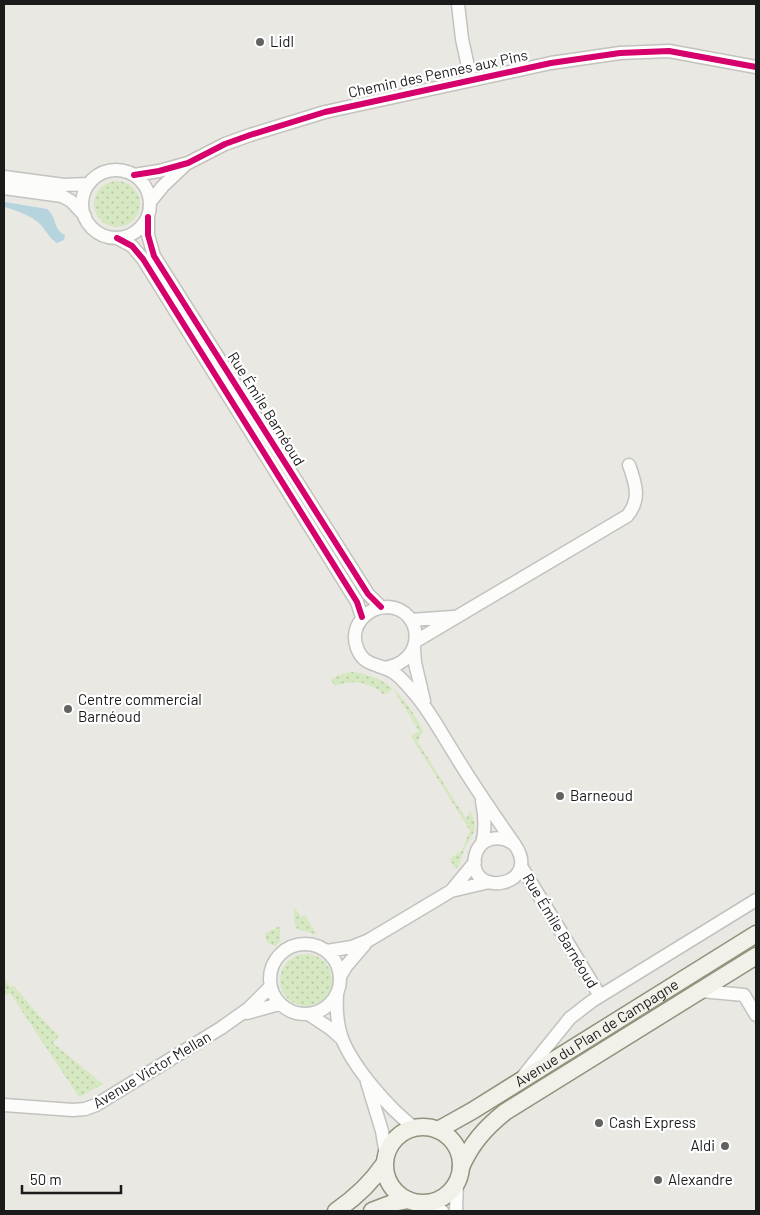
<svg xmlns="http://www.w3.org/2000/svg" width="760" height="1215" viewBox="0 0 760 1215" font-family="Barlow,sans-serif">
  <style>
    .grass { fill: url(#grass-dots) }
    .water { fill: #b6d4dd }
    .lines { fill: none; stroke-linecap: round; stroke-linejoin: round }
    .minor-casing { stroke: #c2c2bf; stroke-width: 15 }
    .secondary-casing { stroke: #90937c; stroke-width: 19 }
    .minor { stroke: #fcfcfb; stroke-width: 12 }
    .secondary { stroke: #f2f1e9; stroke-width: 16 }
    .cycleway-casing { stroke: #fff; stroke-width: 9 }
    .cycleway { stroke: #d6006c; stroke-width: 6 }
    .poi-dot { fill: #636361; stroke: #fff; stroke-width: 2 }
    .labels { text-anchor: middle; stroke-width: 4.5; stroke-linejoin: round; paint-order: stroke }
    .poi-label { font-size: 15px; fill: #1b1b1b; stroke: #fff; text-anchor: start }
    .street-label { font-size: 15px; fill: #1b1b1b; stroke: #fff }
  </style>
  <defs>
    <pattern id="grass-dots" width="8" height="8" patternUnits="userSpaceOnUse" patternTransform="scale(1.25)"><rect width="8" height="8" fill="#d5e8c1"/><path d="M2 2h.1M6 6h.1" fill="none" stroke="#b6c6a5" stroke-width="1.8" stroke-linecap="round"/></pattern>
  </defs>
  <rect width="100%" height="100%" fill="#eae8e3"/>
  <!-- grass -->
  <path class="grass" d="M94 204a23 23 0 1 1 46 0a23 23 0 1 1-46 0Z
    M351,672c38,3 55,27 72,58l-5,12 48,77 4,-8c10,17 3,22 -5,37 -3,6 -4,13 -7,19l-3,2 -5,-10 12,-9 8,-19 -59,-95 8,-5 -26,-42 -9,6c-14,-13 -31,-16 -49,-9l-4,-6 10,-6z
    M295,908l6,9 4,-2 12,20c-18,-8 -23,2 -23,-25z
    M280,926v15l-4,5c-6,-1 -10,-3 -11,-10l1,-3z
    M280 980a26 26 0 1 1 52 0a26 26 0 1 1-52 0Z
    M4,977l6,10 3,-2 30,35 16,16 -6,7 50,41 -23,13 -3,-3 -67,-101 -6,3z"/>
  <!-- water -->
  <path class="water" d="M5,202l42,7c10,7 6,21 18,26l-1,5 -7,3c-7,-4 -11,-12 -16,-18 -10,-10 -24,-14 -36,-18z"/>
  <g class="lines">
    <!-- minor casing -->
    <g class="minor-casing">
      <path id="minor" d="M458,4l4,35 9,41
        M82 204a34 34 0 1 1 68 0a34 34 0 1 1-68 0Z
        M134,175l25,-4 29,-8 37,-19 25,-9 75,-23 226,-49 69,-10 49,-2 87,16
        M4,177l60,8 24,-1
        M4,188l58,8 9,5 14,15
        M150,202l13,-16 21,-20
        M148,217v18l6,21 214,338 13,13
        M117,238l15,8 11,13 214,343 5,15
        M411,620l42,-3
        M416,641l211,-125c14,-16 9,-32 2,-51
        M414,649l1,14 9,38
        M384,668c44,-6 39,-59 4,-61 -22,0 -39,20 -31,41 7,19 21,15 36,24 8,5 15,14 21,21 16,18 27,40 40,60 19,32 40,62 61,92 28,42 -48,54 -40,12 4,-21 26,-23 40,-12
        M482,801c3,15 4,28 0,43
        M521,866l79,130
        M451,891l24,-29
        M270 979a35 35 0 1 1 70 0a35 35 0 1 1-70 0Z
        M327,951l25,-4 17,-7 82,-49 38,-9
        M341,975l6,-10 18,-21
        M701,991l43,4 12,20
        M337,995c-1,16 0,31 6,46 12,28 47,69 72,87
        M247,1013l32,-9
        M310,1015l21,14 11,10
        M524,1075l46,-57 22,-17 164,-101
        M367,1082l15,49 4,24
        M4,1105l69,5 12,-1 11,-4 125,-77 27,-19 22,-22
        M421,1203l21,8
        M456,1211l1,-29"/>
    </g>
    <!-- secondary casing -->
    <g class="secondary-casing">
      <g id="secondary">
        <circle cx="423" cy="1165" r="38"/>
        <path id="s1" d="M438,1130l34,-19 284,-177"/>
        <path d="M461,1167c10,-23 24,-39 44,-55l251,-156"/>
        <path d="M336,1211c19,-13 35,-28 48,-47"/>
        <path d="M372,1211l21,-8 15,-3"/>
      </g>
    </g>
    <!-- minor -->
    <use href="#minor" class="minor"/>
    <!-- secondary -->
    <use href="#secondary" class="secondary"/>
    <!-- cycleway casing -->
    <g class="cycleway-casing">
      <path id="cycleway" d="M134,175l25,-4 29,-8 37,-19 25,-9 75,-23 226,-49 69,-10 49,-2 87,16
        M148,217v18l6,21 214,338 13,13
        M117,238l15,8 11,13 214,343 5,15"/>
    </g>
    <!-- cycleway -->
    <use href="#cycleway" class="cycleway"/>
  </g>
  <!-- markers -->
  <g class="poi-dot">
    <circle cx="260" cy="42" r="5"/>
    <circle cx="68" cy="709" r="5"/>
    <circle cx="560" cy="796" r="5"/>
    <circle cx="599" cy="1123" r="5"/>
    <circle cx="725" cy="1146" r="5"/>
    <circle cx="658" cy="1180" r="5"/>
  </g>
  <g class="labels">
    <!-- poi labels -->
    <g class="poi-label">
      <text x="270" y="47">Lidl</text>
      <text x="78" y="705">Centre commercial<tspan x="78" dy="17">Barnéoud</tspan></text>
      <text x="570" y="801">Barneoud</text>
      <text x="609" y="1128">Cash Express</text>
      <text x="715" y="1151" text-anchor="end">Aldi</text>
      <text x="668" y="1185">Alexandre</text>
    </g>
    <!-- street labels -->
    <g class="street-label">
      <text transform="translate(438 74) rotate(-12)" y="5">Chemin des Pennes aux Pins</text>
      <text transform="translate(266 409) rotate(58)" y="5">Rue Émile Barnéoud</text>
      <text transform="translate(560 931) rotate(59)" y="5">Rue Émile Barnéoud</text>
      <text dy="5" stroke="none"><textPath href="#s1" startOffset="186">Avenue du Plan de Campagne</textPath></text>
      <text transform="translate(152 1070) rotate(-31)" y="5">Avenue Victor Mellan</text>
    </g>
  </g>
  <!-- border -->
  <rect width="760" height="1215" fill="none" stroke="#1b1b1b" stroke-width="10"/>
  <!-- scale -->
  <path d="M22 1185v8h99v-8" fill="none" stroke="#1b1b1b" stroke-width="2.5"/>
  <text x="30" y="1185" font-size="15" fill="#1b1b1b" stroke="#ffffff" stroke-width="4" paint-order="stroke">50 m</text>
</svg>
